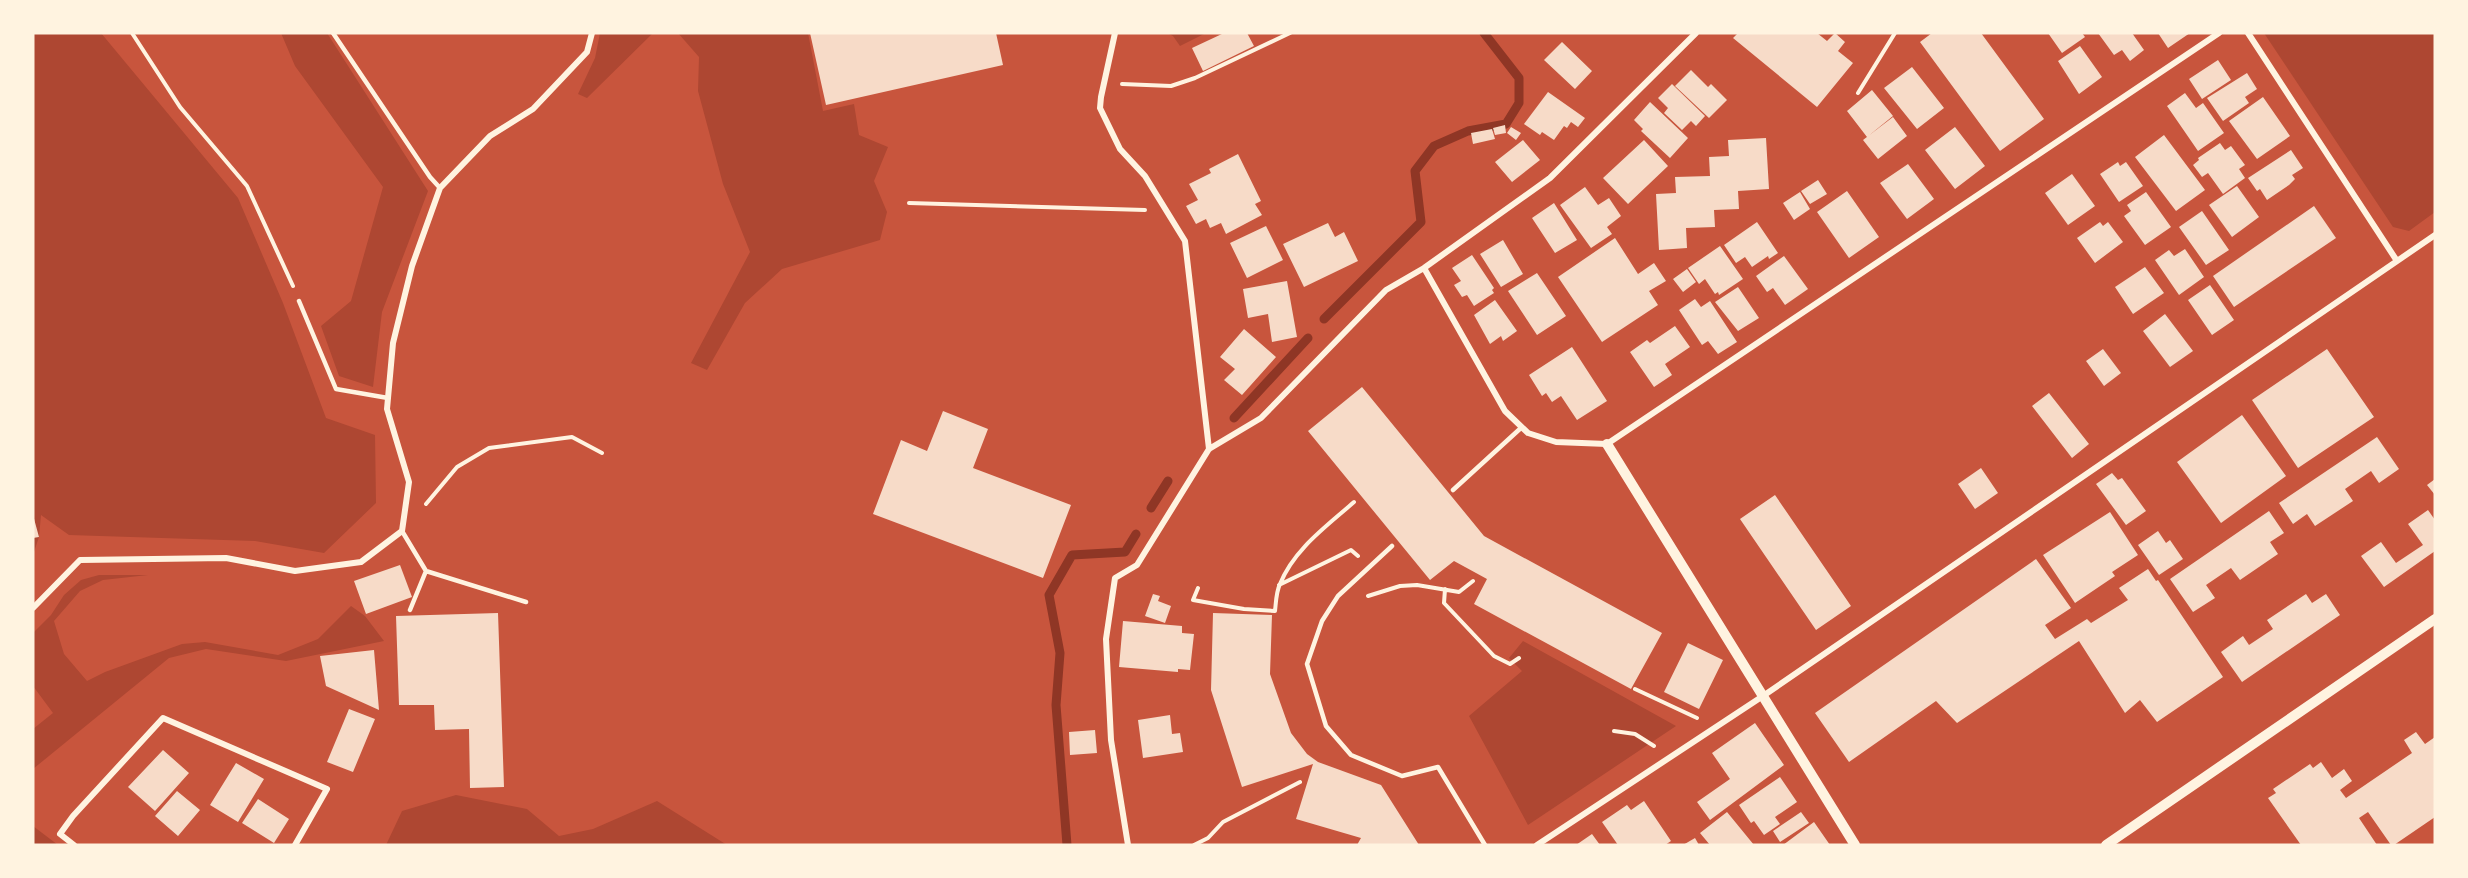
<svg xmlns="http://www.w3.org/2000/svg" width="2468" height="878" viewBox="0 0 2468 878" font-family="'PT Sans',sans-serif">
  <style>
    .green { fill: #ae4732 }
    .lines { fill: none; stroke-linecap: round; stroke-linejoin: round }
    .stream { stroke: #8f3625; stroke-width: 9 }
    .building { fill: #f7dbc8 }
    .path { stroke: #fff3e0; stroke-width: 4 }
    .service { stroke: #fff3e0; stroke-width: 4.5 }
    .minor { stroke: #fff3e0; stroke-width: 6 }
    .tertiary { stroke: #fff3e0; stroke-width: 10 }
  </style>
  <rect width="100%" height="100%" fill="#c8553d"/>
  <!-- green -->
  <path class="green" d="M33,33h68l137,165 45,105 43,115 49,17 1,68 -52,50 -69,-12 -186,-6 -28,-20 -2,22 -6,18z
    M281,33h46l101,158 -46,121 -9,75 -34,-11 -18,-50 30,-25 32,-114 -88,-121z
    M600,33h53l-66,65 -9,-4 17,-36z
    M678,33h130l15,78 31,-7 5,31 29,12 -14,34 13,31 -7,28 -98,29 -37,34 -38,67 -16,-7 59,-111 -27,-68 -25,-93 1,-34z
    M1167,33h39l-26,13 -7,-10z
    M2264,33h171v179l-26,19 -16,-4z
    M99,575h49l-45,5 -23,11 -26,30 10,33 23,27 18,-9 77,-28 23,-2 73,13 40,-16 33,-33 14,10 19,25 -98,20 -80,-12 -37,9 -136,111v-40l20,-16 -20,-27v-53l18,-18 13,-20 17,-15z
    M1523,641l153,85 -148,99 -59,-109 53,-45 -13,-13z
    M456,795l71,14 32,27 34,-7 64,-28 70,44h-341l16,-34z
    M33,826l25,19h-25z"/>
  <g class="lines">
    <!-- stream -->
    <path class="stream" d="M1324,319l97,-97 -6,-51 19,-25 34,-15 38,-7 13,-21v-25l-35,-45
      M1234,418l74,-80
      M1151,508l17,-27
      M1067,845l-11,-140 4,-52 -11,-58 23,-40 53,-3 11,-18"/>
  </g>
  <!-- building -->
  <path class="building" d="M810,33h186l7,32 -177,40z
    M1224,33h23l7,13 -51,25 -11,-23z
    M1738,33h79l10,8 8,-8 10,9 -7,9 15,12 -36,44 -84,-69z
    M1932,33h49l63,86 -44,32 -80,-109z
    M2048,33h34l3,4 -23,16z
    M2098,33h34l12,17 -14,11 -8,-11 -8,5z
    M2158,33h32l-22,15z
    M1562,42l30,29 -17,18 -31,-29z
    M2080,46l22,31 -23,17 -21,-33z
    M2218,60l13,20 -29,19 -13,-20z
    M1912,67l32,41 -27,21 -33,-41z
    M1691,70l17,17 3,-3 16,16 -18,18 -34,-32z
    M2247,73l10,16 -12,8 4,6 -26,18 -16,-23z
    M1672,84l33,32 -9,10 -5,-5 -9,9 -18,-17 4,-5 -10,-10z
    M1872,90l21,26 -26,21 -20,-26z
    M1548,92l37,26 -7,9 -7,-5 -4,6 -3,-2 -10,14 -12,-8 -2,3 -16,-11z
    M2185,93l11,15 7,-5 21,30 -26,18 -31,-45z
    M2263,97l27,39 -33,23 -28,-38z
    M1650,102l38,36 -18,20 -29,-27 2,-2 -9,-9z
    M1893,117l14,19 -29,23 -15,-19z
    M1505,125l1,8 -11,2 -2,-7z
    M1511,127l10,6 -5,7 -9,-7z
    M1955,127l30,39 -30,23 -30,-39z
    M1492,129l3,10 -22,5 -2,-11z
    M2164,135l41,55 -29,21 -41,-54z
    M1766,138l3,51 -31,2 1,18 -25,1 1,17 -29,1 1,20 -28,2 -3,-56 20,-1 -1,-16 35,-1 -1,-19 20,-1 -1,-16z
    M1523,140l17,20 -28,22 -17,-20z
    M1644,140l24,26 -40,38 -25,-26z
    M2220,143l5,7 6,-4 14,19 -6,4 6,9 -22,16 -15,-21 -6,4 -9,-12 6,-5 -1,-2z
    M2291,150l12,18 -11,7 3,4 -6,6 -22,15 -7,-11 -3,2 -9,-13z
    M1238,154l23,47 -6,3 7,11 -36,19 -5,-11 -11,5 -4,-9 -10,5 -10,-18 12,-6 -9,-16 22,-11 -2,-4z
    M2118,162l2,4 6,-4 17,24 -24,16 -19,-28z
    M1908,164l26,35 -27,20 -27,-36z
    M2072,174l23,32 -27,19 -23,-32z
    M1818,180l9,14 -17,10 -9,-13z
    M2237,186l22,31 -27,20 -23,-32z
    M1585,187l13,18 11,-7 12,18 -14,11 5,7 -21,14 -31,-43z
    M1847,191l32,46 -30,21 -32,-46z
    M1800,192l10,17 -16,11 -11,-17z
    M2146,192l25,35 -26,18 -21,-29 7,-5 -4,-6z
    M1554,203l23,37 -22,13 -23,-35z
    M2314,206l22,32 -102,69 -21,-31z
    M2202,211l27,39 -23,15 -27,-38z
    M1757,222l21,31 -9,6 -1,-3 -16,11 -7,-10 -9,6 -12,-18z
    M2100,222l3,4 5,-4 15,20 -28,21 -18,-25z
    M1328,223l7,14 9,-5 14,29 -54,26 -21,-43z
    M1266,226l17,34 -36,18 -17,-35z
    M1615,238l23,36 16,-11 12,18 -17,10 9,14 -56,37 -44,-65z
    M1503,240l20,34 -22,13 -21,-33z
    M1720,246l23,33 -24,16 -1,-3 -3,2 -10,-15 -6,5 -11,-16z
    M2185,249l19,28 -25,18 -24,-35 14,-10 5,6z
    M1472,255l22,33 -2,2 2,3 -20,13 -7,-11 -5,2 -8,-12 7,-4 -9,-13z
    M1784,256l24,33 -23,16 -12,-17 -6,4 -11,-16z
    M2145,267l19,26 -31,21 -18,-27z
    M1687,269l9,13 -13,10 -10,-13z
    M1537,273l29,43 -29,19 -29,-44z
    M1287,281l10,56 -25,5 -4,-28 -20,4 -5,-29z
    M2210,285l24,35 -22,15 -24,-35z
    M1738,287l21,31 -21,13 -23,-29z
    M1695,299l6,8 9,-6 27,41 -19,12 -10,-13 -6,4 -23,-35z
    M1495,300l22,31 -14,10 -2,-5 -11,8 -16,-29z
    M2165,314l28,37 -23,16 -27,-36z
    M1675,326l15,21 -25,17 7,11 -18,12 -24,-35 17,-12 3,3z
    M1244,329l32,28 -34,38 -18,-15 11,-11 -15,-12z
    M1572,347l35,54 -30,19 -16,-24 -9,6 -6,-9 -4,3 -13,-21z
    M2103,349l18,24 -17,13 -18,-25z
    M2327,349l47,68 -76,51 -46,-68z
    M1362,387l122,149 178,97 -31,56 -157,-85 13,-25 -33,-18 -24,19 -122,-149z
    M2049,393l40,51 -17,14 -40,-52z
    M943,411l45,18 -15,39 98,37 -28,73 -170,-64 28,-74 26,11z
    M2242,415l44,61 -65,47 -44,-61z
    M2377,437l22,32 -20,14 -8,-12 -26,18 8,12 -38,25 -8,-12 -14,10 -14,-21z
    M1981,468l17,25 -23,16 -17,-25z
    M2112,473l6,7 4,-2 24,33 -20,14 -30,-41z
    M2435,479v16l-8,-10z
    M1775,495l76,111 -35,24 -76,-111z
    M2428,510l7,10v31l-51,36 -23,-31 20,-14 15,21 27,-18 -15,-21z
    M2269,511l15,22 -14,9 8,12 -38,26 -9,-12 -25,17 9,13 -22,14 -23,-33z
    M2110,512l28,43 -26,17 3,4 -40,27 -32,-48z
    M33,515l6,22 -6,1z
    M2158,531l8,12 4,-3 13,19 -24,16 -21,-30z
    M2036,559l35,49 -26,17 10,14 32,-20 4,4 37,-23 -9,-12 29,-19 8,12 2,-1 65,97 -66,45 -17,-22 -15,13 -46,-72 -122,82 -21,-22 -87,61 -34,-49z
    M400,565l12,32 -46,17 -12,-33z
    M1153,594l7,2 -2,5 13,5 -6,17 -20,-7z
    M2306,594l6,9 14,-9 14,21 -98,67 -21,-30 22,-16 6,9 24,-16 -6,-9z
    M498,613l6,174 -34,1 -1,-59 -34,1 -1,-25h-35l-3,-89z
    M1213,613l59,2 -2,59 21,59 16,21 11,8 63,23 38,60h-62l4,-7 -65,-19 17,-55 -71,23 -31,-97z
    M1123,621l59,5v7l12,1 -4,36 -12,-1v3l-59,-5z
    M1688,643l35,17 -24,49 -35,-17z
    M374,650l5,60 -53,-24 -6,-30z
    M349,709l26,10 -22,53 -26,-10z
    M1170,715l2,19 8,-1 3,19 -40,6 -5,-38z
    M1755,723l29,42 -74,55 -13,-18 33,-23 -18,-26z
    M1095,730l2,23 -27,2 -1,-23z
    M2416,732l9,12 10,-7v80l-41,28h-3l-23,-33 -9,6 18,27h-76l-33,-47 8,-5 -3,-4 37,-25 3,4 8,-6 11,16 12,-9 8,12 -12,9 6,8 66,-45 -8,-13z
    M163,750l26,23 -34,38 -27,-24z
    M236,763l28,16 -26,43 -28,-17z
    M1780,777l17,25 -22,15 5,7 -16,11 -10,-14 -3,2 -12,-18z
    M177,791l23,19 -22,26 -23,-20z
    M258,799l31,20 -15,24 -32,-20z
    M1644,801l27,40 -6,4h-47l-16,-23 25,-17 4,5z
    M1727,812l27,33h-44l-10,-12z
    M1801,812l8,11 -29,19 -7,-11z
    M1814,822l16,23h-47z
    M1592,834l8,11h-24z
    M1695,838l4,7h-16z"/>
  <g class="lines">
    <!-- path -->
    <path class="path" d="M132,33l48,74 67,79 46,100
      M1122,84l49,2 24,-8 95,-45
      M1858,93l37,-60
      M909,203l236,7
      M426,504l31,-37 32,-19 83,-11 30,16
      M1279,585l72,-35 7,6
      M1198,588l-5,12 51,9 31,2c1,-8 1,-19 5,-27 14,-35 47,-58 74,-82
      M1445,589l-1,14 50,53 16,8 9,-6
      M1368,596l32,-10 17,-1 42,7 14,-11
      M1635,689l62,29
      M1614,731l21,3 19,12
      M1194,845l14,-7 15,-16 77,-40"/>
    <!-- service -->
    <path class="service" d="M333,33l97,144 10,11
      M299,301l37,88 52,9
      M1453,490l69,-63
      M402,531l24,40 100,31
      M1392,546l-54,50 -16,25 -15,43 19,62 25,29 51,21 36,-9 47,78
      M410,610l16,-39"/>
    <!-- minor -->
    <path class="minor" d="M1115,33l-14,64 -1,11 20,41 25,27 40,65 24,208
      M2248,33l149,228
      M1424,268l81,143 23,22 28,9 51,2 612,-411
      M33,608l47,-48 146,-2 69,13 66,-9 41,-31 7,-49 -22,-73 6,-66 19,-77 28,-78 50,-52 43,-27 54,-57 5,-19
      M74,845l-14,-11 13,-18 90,-98 164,71 -32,56
      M1128,845l-17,-105 -5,-101 9,-61 22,-13 72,-116 52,-31 125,-128 38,-22 126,-90 146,-145
      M1537,845l226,-149 672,-461"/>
    <!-- tertiary -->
    <path class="tertiary" d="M1607,444l248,401
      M2106,845l329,-226"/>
  </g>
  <!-- border -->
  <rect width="2468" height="878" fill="none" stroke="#fff3e0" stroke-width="69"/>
</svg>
